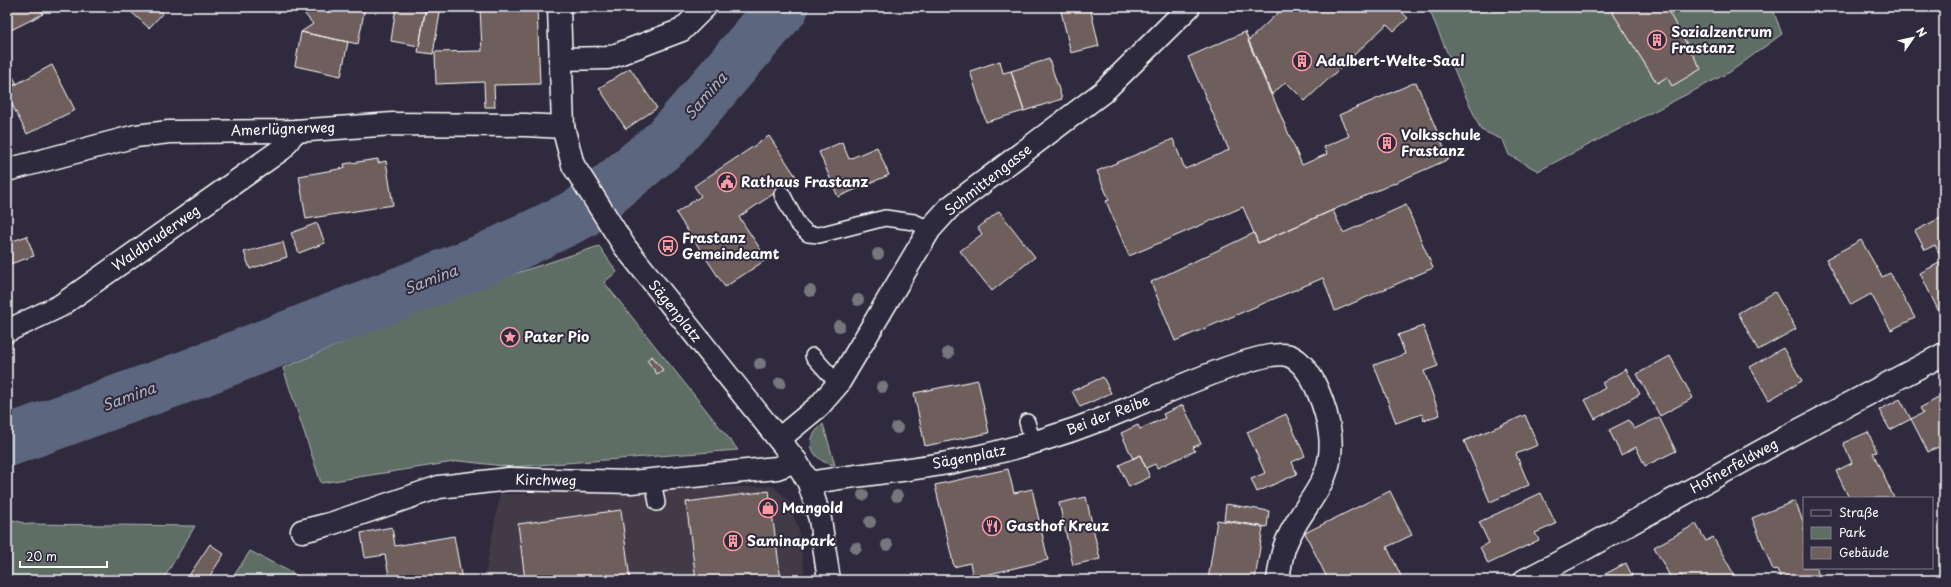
<svg xmlns="http://www.w3.org/2000/svg" width="1951" height="587" viewBox="0 0 1951 587" font-family="'Playpen Sans',sans-serif">
  <style>
    .built { fill: #423a46 }
    .green { fill: #5f6e65; stroke: #afb6b2 }
    .lines { fill: none; stroke-linecap: round; stroke-linejoin: round }
    .river { stroke: #5c667f; stroke-width: 52 }
    .building { fill: #6e5f5c; stroke: #fff }
    .service-casing { stroke: #fff; stroke-width: 18 }
    .minor-casing { stroke: #fff; stroke-width: 25 }
    .tertiary-casing { stroke: #fff; stroke-width: 25 }
    .secondary-casing { stroke: #fff; stroke-width: 25 }
    .service { stroke: #2f2a3d; stroke-width: 15 }
    .minor { stroke: #2f2a3d; stroke-width: 22 }
    .tertiary { stroke: #2f2a3d; stroke-width: 22 }
    .secondary { stroke: #2f2a3d; stroke-width: 22 }
    .tree { fill: #75777d }
    .labels { text-anchor: middle; stroke-width: 4; stroke-linejoin: round; paint-order: stroke }
    .poi-label { font-size: 14px; font-weight: bold; fill: #fff; stroke: #2f2a3d; text-anchor: start }
    .street-label { font-size: 14px; fill: #fff; stroke: #2f2a3d }
    .water-label { font-size: 15px; font-style: italic; fill: #aeb2bf; stroke: #2f2a3d }
  </style>
  <rect width="100%" height="100%" fill="#2f2a3d"/>
  <filter id="ink" filterUnits="userSpaceOnUse"><feTurbulence type="fractalNoise" baseFrequency=".025" numOctaves="2"/><feDisplacementMap in="SourceGraphic" scale="8" xChannelSelector="R" yChannelSelector="G"/><feConvolveMatrix kernelMatrix="1 2 1 2 8 2 1 2 1" color-interpolation-filters="sRGB"/></filter>
  <g filter="url(#ink)">
    <!-- built -->
    <path class="built" d="M773,486l15,14 11,31 6,49h-321l16,-86z"/>
    <!-- green -->
    <path class="green" d="M1432,7h177l48,76 10,-6 5,8 -4,-74 6,-4h98l10,27 -52,38 -192,99 -29,-16 -6,-15 -22,-10 -20,-44 -32,-77z
      M599,246l18,26 -13,10 134,168 -226,17 -52,-6 -139,22 -38,-115 188,-80z
      M823,424l12,41c-15,-1 -30,-16 -21,-31 2,-4 6,-7 9,-10z
      M7,518l20,6 168,2 -32,54h-156z
      M250,551l56,29h-75z"/>
    <g class="lines">
      <!-- river -->
      <path class="river" d="M7,441l183,-66 296,-116 95,-46 87,-72 115,-134"/>
    </g>
    <!-- building -->
    <path class="building" d="M7,7h32l4,7 -36,18z
      M134,7h23l6,6 -14,15 -19,-17z
      M299,7h66l-7,37 -57,-12 12,-8z
      M396,7h30l-7,39 -28,-5z
      M426,7h15l-8,47 -15,-2z
      M480,7h57l3,77 -46,1 1,22h-10l-1,-25 -48,2 -1,-32 47,-1z
      M1060,7h30l9,39 -28,7z
      M1284,7h121l-4,4 7,7 -14,13 -7,-7 -82,77 -19,-19 -15,13 -23,-54z
      M1609,7h65l-6,4 33,58 -29,17 -5,-9 -10,6z
      M301,32l47,10 -7,34 -46,-10z
      M1245,32l57,133 25,-11 -3,-7 25,-11 -10,-21 77,-33 33,77 -191,84 -15,-36 -114,49 -23,-55 3,-1 -12,-29 76,-32 12,30 44,-19 -41,-93z
      M1049,59l13,40 -38,12 -13,-40z
      M1000,61l3,12 8,-2 13,40 -38,11 -16,-51z
      M52,65l23,45 -48,24 -20,-39v-6z
      M7,66l10,18 -10,5z
      M630,68l27,40 -31,21 -27,-41z
      M769,136l28,42 -58,39 28,42 -42,28 -49,-74 25,-17 -7,-10z
      M842,142l7,17 28,-12 12,28 -51,22 -19,-45z
      M378,159v4l8,-2 7,44 -87,14 -7,-43 46,-8 -1,-4z
      M1406,205l27,63 -98,43 -12,-33 -148,63 -24,-59 103,-49 4,10 75,-33 10,23z
      M999,211l36,46 -43,34 -32,-40 22,-17 -4,-6z
      M1942,217l2,3v90l-5,2 -19,-39 23,-12 -8,-16 -10,5 -10,-19z
      M317,223l8,20 -26,10 -8,-20z
      M27,236l7,20 -27,9v-22z
      M1861,240l21,37 8,-4 25,45 -24,12 -20,-36 -20,11 -25,-46z
      M283,242l4,15 -37,12 -6,-17z
      M1775,292l21,37 -38,21 -20,-37z
      M1423,326l15,40 -14,5 16,44 -16,5 -2,-6 -26,9 -22,-58 31,-11 -7,-19z
      M1783,348l19,33 -33,19 -19,-33z
      M652,356l11,14 -6,4 -10,-14z
      M1670,356l23,42 -33,18 -23,-42z
      M1626,369l14,25 -45,25 -10,-19 20,-12 -3,-5z
      M1103,377l8,16 -31,14 -8,-16z
      M978,380l11,53 -64,13 -11,-53z
      M1940,397l4,8v46l-2,1 -4,-5 -10,5 -17,-33 12,-6 -3,-5z
      M1900,399l11,20 -21,11 -11,-20z
      M1183,405l18,39 -8,3 2,4 -38,17 -2,-4 -9,4 -6,-13 -7,4 -12,-26 17,-8 2,4 25,-11 -2,-4z
      M1286,414l19,42 -13,6 5,12 -40,18 -6,-13 14,-6 -18,-41z
      M1525,415l13,30 -22,9 13,31 -39,17 -26,-61z
      M1659,417l17,34 -31,15 -9,-19 -15,8 -12,-25 20,-10 5,9z
      M1868,432l9,20 -4,1 21,45h-45l-13,-27 16,-8 -9,-20z
      M1140,455l10,22 -21,10 -10,-22z
      M1008,469l6,24 18,-4 16,71 -75,18 -3,-15 -16,4 -19,-82z
      M769,491l12,89h-85l-10,-78z
      M1390,491l22,44 -25,12 16,33h-75l-23,-47z
      M1541,493l15,31 -21,9 4,7 -51,24 -8,-17 9,-4 -10,-21z
      M1086,497l14,62 -27,6 -14,-62z
      M1795,501l9,23v44h12l5,12h-40l-4,-11 -4,1 -21,-52z
      M1226,504l43,7 -2,16 -43,-7z
      M621,510l9,70h-105l-7,-56z
      M1217,520l46,7 -8,53h-47z
      M1696,524l10,17 7,-4 24,43h-53l-3,-5 -9,5 -18,-33z
      M392,527l3,19 59,-10 8,44h-72l-5,-25 -20,3 -4,-25z
      M210,544l14,10 -17,26h-21z
      M1626,563l8,17h-40z"/>
    <g class="lines">
      <!-- service casing -->
      <g class="service-casing">
        <path id="service" d="M782,194l15,29 11,11 11,1 66,-17 29,4 16,7
          M813,356l25,28
          M1027,422l6,21
          M653,480l4,23"/>
      </g>
      <!-- minor casing -->
      <g class="minor-casing">
        <path id="minor" d="M560,59l48,-1 74,-28 23,-23
          M7,331l53,-25 222,-157 13,-18
          M779,439l40,-33 19,-22 92,-155 19,-21 154,-116 86,-85
          M809,483c49,-9 100,-12 149,-22 60,-12 119,-30 176,-55 26,-11 133,-60 156,-50 23,10 37,55 40,78 6,49 -28,69 -44,109 -5,11 -6,25 -8,37
          M302,531l28,-7 109,-37 70,-8 122,3 146,-14 19,-7
          M1525,580l52,-27 217,-120 150,-79"/>
      </g>
      <!-- tertiary casing -->
      <g class="tertiary-casing">
        <path id="tertiary" d="M7,170l129,-34 33,-4 126,-1 98,-7 133,1 37,2"/>
      </g>
      <!-- secondary casing -->
      <g class="secondary-casing">
        <path id="secondary" d="M559,7l4,120 10,38 52,82 171,214 13,22 11,36 9,61"/>
      </g>
      <!-- service -->
      <use href="#service" class="service"/>
      <!-- minor -->
      <use href="#minor" class="minor"/>
      <!-- tertiary -->
      <use href="#tertiary" class="tertiary"/>
      <!-- secondary -->
      <use href="#secondary" class="secondary"/>
    </g>
    <!-- trees -->
    <g class="tree">
      <circle cx="878" cy="254" r="6"/>
      <circle cx="810" cy="291" r="6"/>
      <circle cx="858" cy="300" r="6"/>
      <circle cx="839" cy="326" r="6"/>
      <circle cx="948" cy="353" r="6"/>
      <circle cx="760" cy="364" r="6"/>
      <circle cx="780" cy="383" r="6"/>
      <circle cx="882" cy="387" r="6"/>
      <circle cx="897" cy="428" r="6"/>
      <circle cx="863" cy="495" r="6"/>
      <circle cx="897" cy="496" r="6"/>
      <circle cx="870" cy="522" r="6"/>
      <circle cx="887" cy="545" r="6"/>
      <circle cx="856" cy="548" r="6"/>
    </g>
  </g>
  <!-- icons -->
  <defs>
    <g id="building-ring" transform="scale(1)"><circle r="9.5" fill="#2f2a3d" stroke="#ff9aa2" stroke-width="1.5"/><path d="M-4-6H4V6H1V3H-1V6H-4ZM-2.5-4.3h1.7v1.8h-1.7ZM.8-4.3h1.7v1.8H.8ZM-2.5-1h1.7V.8h-1.7ZM.8-1h1.7V.8H.8Z" fill="#ff9aa2"/></g>
    <g id="civic-ring" transform="scale(1)"><circle r="9.5" fill="#2f2a3d" stroke="#ff9aa2" stroke-width="1.5"/><path d="M-.6-6.5H3V-4.5H.6V-3L4-1V1h2V6H-6V1h2V-1L-.6-3ZM-1.2 2.5V6h2.4V2.5Z" fill="#ff9aa2"/></g>
    <g id="bus-ring" transform="scale(1)"><circle r="9.5" fill="#2f2a3d" stroke="#ff9aa2" stroke-width="1.5"/><path d="M-5-6H5V4H4V6H2V4H-2V6H-4V4H-5ZM-3.5-4V0h7V-4ZM-3.5 1.2v1.5H-2V1.2ZM2 1.2v1.5H3.5V1.2Z" fill="#ff9aa2"/></g>
    <g id="sight-ring" transform="scale(1)"><circle r="9.5" fill="#2f2a3d" stroke="#ff9aa2" stroke-width="1.5"/><path d="M0-6L1.8-2.2L6-1.7L2.9 1.2L3.7 5.4L0 3.3L-3.7 5.4L-2.9 1.2L-6-1.7L-1.8-2.2Z" fill="#ff9aa2"/></g>
    <g id="shop-ring" transform="scale(1)"><circle r="9.5" fill="#2f2a3d" stroke="#ff9aa2" stroke-width="1.5"/><path d="M-5-2.5h2.3a2.7 3.5 0 0 1 5.4 0H5L5.5 6h-11ZM-1.5-2.5h3a1.5 2.3 0 0 0-3 0Z" fill="#ff9aa2"/></g>
    <g id="restaurant-ring" transform="scale(1)"><circle r="9.5" fill="#2f2a3d" stroke="#ff9aa2" stroke-width="1.5"/><path d="M-5-6h1v4h1v-4h1v4h1v-4h1v5L-1.5 .5V6h-2V.5L-5-1ZM5-6V6H3V1.5H1.5Q1.5-4 5-6Z" fill="#ff9aa2"/></g>
  </defs>
  <g fill-rule="evenodd">
    <use href="#building-ring" x="1657" y="40"/>
    <use href="#building-ring" x="1302" y="61"/>
    <use href="#building-ring" x="1387" y="143"/>
    <use href="#civic-ring" x="727" y="182"/>
    <use href="#bus-ring" x="668" y="246"/>
    <use href="#sight-ring" x="510" y="337"/>
    <use href="#shop-ring" x="768" y="508"/>
    <use href="#restaurant-ring" x="992" y="526"/>
    <use href="#building-ring" x="733" y="541"/>
  </g>
  <g class="labels">
    <!-- poi labels -->
    <g class="poi-label">
      <text x="1671" y="37">Sozialzentrum<tspan x="1671" dy="16">Frastanz</tspan></text>
      <text x="1316" y="66">Adalbert-Welte-Saal</text>
      <text x="1401" y="140">Volksschule<tspan x="1401" dy="16">Frastanz</tspan></text>
      <text x="741" y="187">Rathaus Frastanz</text>
      <text x="682" y="243">Frastanz<tspan x="682" dy="16">Gemeindeamt</tspan></text>
      <text x="524" y="342">Pater Pio</text>
      <text x="782" y="513">Mangold</text>
      <text x="1006" y="531">Gasthof Kreuz</text>
      <text x="747" y="546">Saminapark</text>
    </g>
    <!-- street labels -->
    <g class="street-label">
      <text transform="translate(283 129) rotate(-2)" y="5">Amerlügnerweg</text>
      <text transform="translate(988 180) rotate(-38)" y="5">Schmittengasse</text>
      <text transform="translate(156 238) rotate(-35)" y="5">Waldbruderweg</text>
      <text transform="translate(675 311) rotate(51)" y="5">Sägenplatz</text>
      <text transform="translate(1108 415) rotate(-21)" y="5">Bei der Reibe</text>
      <text transform="translate(969 457) rotate(-11)" y="5">Sägenplatz</text>
      <text transform="translate(1734 466) rotate(-29)" y="5">Hofnerfeldweg</text>
      <text transform="translate(546 480) rotate(1)" y="5">Kirchweg</text>
    </g>
    <!-- water labels -->
    <g class="water-label">
      <text transform="translate(706 96) rotate(-49)" y="5">Samina</text>
      <text transform="translate(431 280) rotate(-21)" y="5">Samina</text>
      <text transform="translate(129 397) rotate(-20)" y="5">Samina</text>
    </g>
  </g>
  <!-- margin -->
  <rect width="1951" height="587" fill="none" stroke="#2f2a3d" stroke-width="24"/>
  <rect x="12" y="12" width="1927" height="563" fill="none" stroke="#fff" stroke-width="1.5" filter="url(#ink)"/>
  <!-- legend -->
  <rect x="1803" y="497" width="130" height="72" fill="#2f2a3d" stroke="#827f8b"/>
  <rect x="1811" y="510" width="20" height="6" fill="#2f2a3d" stroke="#827f8b"/>
  <text x="1839" y="517" font-size="12" fill="#ffffff">Straße</text>
  <rect x="1811" y="527" width="20" height="12" fill="#5f6e65" stroke="#827f8b"/>
  <text x="1839" y="537" font-size="12" fill="#ffffff">Park</text>
  <rect x="1811" y="547" width="20" height="12" fill="#6e5f5c" stroke="#827f8b"/>
  <text x="1839" y="557" font-size="12" fill="#ffffff">Gebäude</text>
  <!-- north arrow -->
  <g transform="translate(1913 38) rotate(56)" stroke="#2f2a3d" stroke-width="3" paint-order="stroke">
  <path d="M0-3L7 15L0 10L-7 15Z" fill="#ffffff"/>
  <text y="-6" font-size="11" font-weight="bold" text-anchor="middle" fill="#ffffff">N</text>
  </g>
  <!-- scale -->
  <path d="M20 561v6h87v-6" fill="none" stroke="#ffffff" stroke-width="2"/>
  <text x="26" y="561" font-size="12" fill="#ffffff" stroke="#2f2a3d" stroke-width="3" paint-order="stroke">20 m</text>
</svg>
